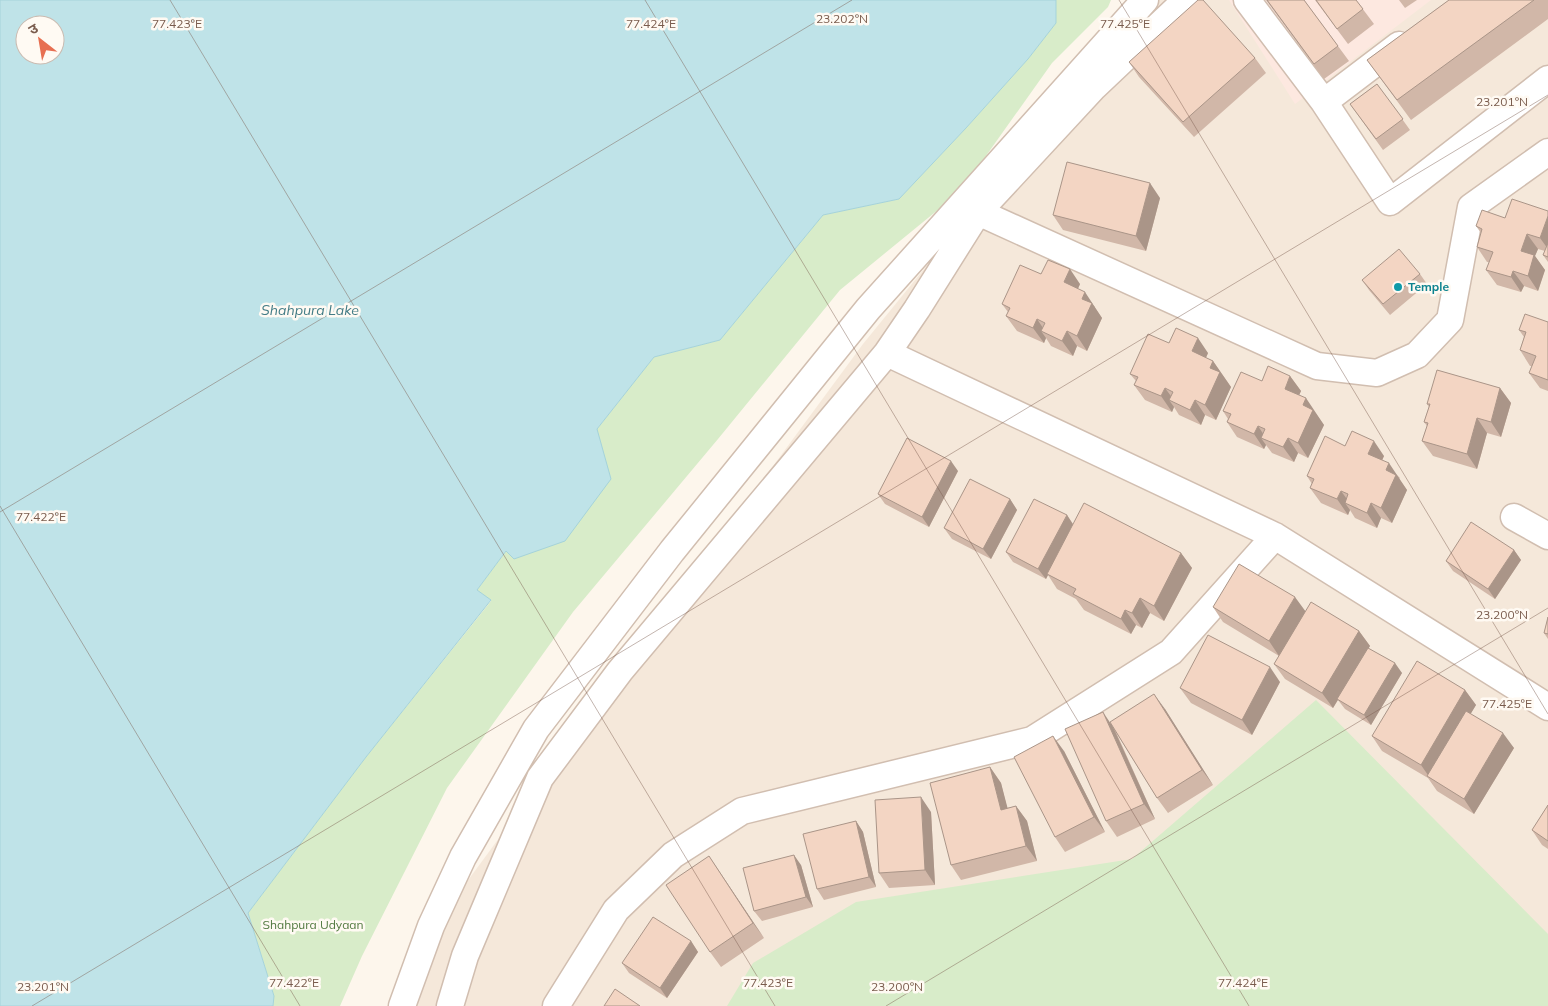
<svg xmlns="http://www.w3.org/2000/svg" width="1548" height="1006" viewBox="0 0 1548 1006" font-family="Mulish,'Noto Sans Devanagari',sans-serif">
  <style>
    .residential { fill: #f5e8da }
    .commercial { fill: #fde8e0 }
    .green { fill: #d8ecc9 }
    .water { fill: #bfe3e8; stroke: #a5d3da; fill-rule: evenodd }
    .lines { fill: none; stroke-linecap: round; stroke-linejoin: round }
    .minor-casing { stroke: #d1beb0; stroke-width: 29 }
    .minor { stroke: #fff; stroke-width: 26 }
    .wall { fill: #d1b7a8 }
    .shaded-wall { fill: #aa9588 }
    .building { fill: #f3d5c3; stroke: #aa9588 }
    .ticks { fill: none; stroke: #7a5c4d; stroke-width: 1; stroke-opacity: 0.45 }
    .culture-dot { fill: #0f9aa8; stroke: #fffaf3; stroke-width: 2 }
    .labels { text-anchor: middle; stroke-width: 5; stroke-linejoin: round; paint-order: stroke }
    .culture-label { font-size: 12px; font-weight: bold; fill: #0d838f; stroke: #fffaf3; text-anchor: start }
    .park-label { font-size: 12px; fill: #537a41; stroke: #fffaf3 }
    .water-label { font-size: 14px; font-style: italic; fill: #437c86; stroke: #fffaf3 }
    .ticks-label { font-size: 12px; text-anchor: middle; fill: #7a5c4d; stroke: #fffaf3; stroke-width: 5; stroke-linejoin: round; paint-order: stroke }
  </style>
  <rect width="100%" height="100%" fill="#fdf6ec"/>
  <!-- residential -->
  <path class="residential" d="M1143,0h405v1003l-2,3h-1129l21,-85 425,-577z"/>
  <!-- commercial -->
  <path class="commercial" d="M1229,0h202l-136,104z"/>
  <!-- green -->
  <path class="green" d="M1056,0h55l-3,7 -56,56 -91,128 -121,99 -122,149 -145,173 -126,176 -85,168 -22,50h-67l1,-10 -26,-83 118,-156 125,-156 -14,-11 120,-161 57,-72 66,-17 103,-125 76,-16 67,-71 62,-69 28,-36z
    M1316,700l232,234v72h-821l26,-43 103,-61 276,-43z"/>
  <!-- water -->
  <path class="water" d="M0,0h1056v23l-28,36 -62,69 -67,71 -76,16 -103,125 -66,17 -57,72 14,50 -46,62 -51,18 -8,-8 -29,39 14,10 -125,157 -118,156 26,83 -1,10h-273zM25,25h30v30h-30z"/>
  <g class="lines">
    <!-- minor casing -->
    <g class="minor-casing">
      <path id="minor" d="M1247,0l77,102 66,100 158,-123
        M1324,102l75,-57
        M978,212l339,154 60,7 40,-18 33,-35 21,-113 77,-55
        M887,353l388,183 273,171
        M1514,517l34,19
        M402,1006l29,-80 32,-69 73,-128 136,-178 196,-242 277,-309
        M450,1006l15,-50 75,-178 80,-107 267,-318 30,-44 61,-97 116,-125 92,-87
        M556,1006l60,-96 57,-55 69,-44 290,-71 139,-88 104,-116"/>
    </g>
    <!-- minor -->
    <use href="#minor" class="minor"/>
  </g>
  <!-- wall -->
  <path class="wall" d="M1266,0h38l45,61 -25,18z
    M1315,0h41l18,24 -26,20z
    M1399,0h18l-12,8z
    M1449,0h99v19l-137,101 -44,-60z
    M1255,58l11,15 -72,64 -55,-60 -10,-15z
    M1377,84l33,46 -27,20 -33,-46z
    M1160,198l-14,53 -83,-21 -10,-15z
    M1548,211v51l-5,-7 2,-4 -7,-2 -3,7 10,14 -7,21 -14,-5 -3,6 -24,-7 -11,-15 3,-8h-2l-10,-15 4,-14 -5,-7 29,-8z
    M1041,274l39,10 -2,5 17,18v1l7,10 -15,33 -10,-5 -4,10 -22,-10 -5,-8 -2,5 -27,-12 -11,-15 2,-4 -6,-8z
    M1420,274l7,10 -37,31 -21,-25 -7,-10z
    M1548,322v69l-8,-3 -11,-15 3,-7h-2l-10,-16 4,-13 -5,-7z
    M1169,343l39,10 -2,5 7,3 18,26 -15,33 -11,-5 -4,10 -22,-10 -5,-8 -2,5 -27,-12 -11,-15 2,-4 -6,-7z
    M1290,376l11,15 -2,4 17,19 8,11 -16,33 -10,-5 -4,9 -22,-9 -6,-8 -2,4 -27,-12 -10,-15 1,-3 -5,-8 39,-30z
    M1500,388l11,15 -10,34 -14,-4 -10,36 -44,-13 -11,-15 5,-15 -3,-4 5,-15 -2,-3z
    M1345,446l39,10 -2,4 18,18 -1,1 8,11 -15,33 -11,-5 -4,10 -22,-10 -5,-8 -2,5 -27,-12 -11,-15 2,-4 -5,-8z
    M958,471l-29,56 -44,-23 -7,-10z
    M1010,499l7,11 -26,49 -39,-20 -8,-11z
    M1067,515l6,9 108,29 11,15 -28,53 -14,-8 -8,15 -6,-3 -5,9 -47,-24 -8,-11 -19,-10 -9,-14 -2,4 -33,-17 -7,-10z
    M1514,550l7,10 -26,39 -42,-28 -7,-10z
    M1213,607l92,5 54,19 11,15 -2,2 34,25 -31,52 -26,-16 -7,-9 -5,8 -48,-29 -11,-15 5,-8 -56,-34z
    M1548,617v22l-4,-6z
    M1280,682l-28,53 -61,-32 -11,-15z
    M1465,690l11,15 -6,9 44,34 -40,66 -37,-23 -9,-13 -46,-27 -10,-15z
    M1165,709l48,76 -45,28 -11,-15 -41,-66 39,87 -38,18 -11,-16 4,-99z
    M1064,751l41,81 -40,20 -10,-15z
    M990,767l11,16 6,25 9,-2 11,15 10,40 -76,19 -10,-15z
    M1548,805v44l-6,-4 -10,-15z
    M931,812l4,73 -46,3 -10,-15z
    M856,821l7,11 13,55 -52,13 -7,-11z
    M709,856l55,82 -43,29 -11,-15z
    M801,865l12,42 -51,14 -8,-10z
    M691,941l7,11 -31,46 -38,-25 -7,-10z"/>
  <!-- shaded-wall -->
  <path class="shaded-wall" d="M1150,183l10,15 -14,53 -10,-15z
    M1548,216v33l-8,-11z
    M1527,234l11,15 -3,7 10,14 -7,21 -10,-15 -7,-25z
    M1070,269l10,15 -6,13 -10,-15z
    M1513,271l11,15 -3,6 -10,-15z
    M1085,292l17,26 -15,33 -10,-15 5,-37z
    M1037,319l10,15 -6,-3 5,7 -2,5 -11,-15z
    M1067,331l10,15 -4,10 -11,-15z
    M1198,338l10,15 -6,13 -10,-15z
    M1213,361l18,26 -15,33 -11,-15 5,-37z
    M1290,376l11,15 -6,13 -10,-15z
    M1165,388l11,15 -7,-3 5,7 -2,5 -11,-16z
    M1500,388l11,15 -10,34 -10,-15z
    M1306,398l18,27 -16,33 -10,-15 5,-38z
    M1195,400l10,15 -4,10 -11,-15z
    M1477,418l10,15 -10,36 -10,-15z
    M1258,426l10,15 -7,-3 5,7 -2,4 -10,-15z
    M1288,438l10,15 -4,9 -11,-15z
    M1374,441l10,15 -6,13 -10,-15z
    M951,461l7,10 -29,56 -7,-10z
    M1389,463l18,27 -15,33 -11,-15 5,-38z
    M1341,491l11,15 -7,-3 5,7 -2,5 -11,-16z
    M1010,499l7,11 -26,49 -8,-10z
    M1371,503l10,15 -4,10 -10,-15z
    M1067,515l7,11 -27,48 1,1 -2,4 -8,-10z
    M1514,550l7,10 -26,39 -7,-10z
    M1181,553l11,15 -28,53 -10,-15z
    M1295,597l11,15 -27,44 -10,-15z
    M1140,598l10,15 -8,15 -10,-15z
    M1125,610l11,15 -5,9 -10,-15z
    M1359,631l11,15 -37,62 -11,-15z
    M1395,663l7,10 -31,52 -7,-10z
    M1270,667l10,15 -28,53 -10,-15z
    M1465,690l11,15 -44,74 -2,-1 -9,-13z
    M1154,694l11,15 48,76 -11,-15z
    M1103,712l10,15 42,92 -11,-15z
    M1503,733l11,15 -40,66 -10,-15z
    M1053,736l11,15 41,81 -11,-15z
    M990,767l11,16 11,42 -11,-15z
    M921,797l10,15 4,73 -10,-15z
    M1016,806l11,15 10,40 -11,-15z
    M856,821l7,11 13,55 -7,-10z
    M794,855l7,10 12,42 -7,-10z
    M709,856l10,15 45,67 -11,-15z
    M691,941l7,11 -31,46 -7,-10z"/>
  <!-- building -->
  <path class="building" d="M1198,0h5l52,58 -72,64 -54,-60z
    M1267,0h37l34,46 -24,18z
    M1316,0h40l7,9 -26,20z
    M1449,0h85l-137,100 -30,-40z
    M1377,84l26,35 -27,20 -26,-35z
    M1067,162l83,21 -14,53 -83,-21z
    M1512,199l36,12v5l-8,22 -13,-4 -6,17 13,4 -6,21 -15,-5 -2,6 -25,-7 7,-18 -16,-5 5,-18 -6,-3 6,-16 23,8z
    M1548,243v14l-5,-2z
    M1399,249l21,25 -37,30 -21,-24z
    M1048,260l22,9 -6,13 21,10 -3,7 10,4 -15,33 -10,-5 -5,10 -21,-10 4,-8 -8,-4 -4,9 -27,-12 4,-8 -8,-4 18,-39 21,9z
    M1525,314l23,8v58l-19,-7 7,-17 -16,-6 6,-18 -7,-2z
    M1176,328l22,10 -6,13 21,10 -3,7 10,4 -15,33 -10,-5 -5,10 -21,-10 4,-8 -8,-4 -4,8 -27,-11 4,-8 -8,-3 18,-40 21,9z
    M1268,366l22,10 -5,13 21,9 -3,7 10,5 -15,33 -10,-5 -5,9 -22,-9 4,-9 -7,-3 -4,8 -27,-12 4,-8 -8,-3 18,-39 21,9z
    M1437,370l63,18 -9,34 -14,-4 -10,36 -45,-13 6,-18 -4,-1 6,-18h-3z
    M1352,431l22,10 -6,13 21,9 -3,7 10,5 -15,33 -10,-5 -4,10 -22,-10 3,-9 -7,-3 -4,8 -27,-11 4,-9 -7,-3 18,-40 20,10z
    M907,438l44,23 -29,56 -44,-23z
    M970,479l40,20 -27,50 -39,-21z
    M1034,499l33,16 -29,54 -32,-17z
    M1084,503l97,50 -27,53 -14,-8 -8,15 -7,-3 -4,9 -48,-25 3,-5 -29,-15z
    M1471,522l43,28 -26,39 -42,-28z
    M1239,564l56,33 -26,44 -56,-34z
    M1311,602l48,29 -37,62 -48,-29z
    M1548,617v17l-4,-1z
    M1208,635l62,32 -28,53 -62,-32z
    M1368,648l27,15 -31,52 -27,-16z
    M1417,661l48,29 -44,75 -49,-29z
    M1154,694l48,76 -45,28 -47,-76z
    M1466,711l37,22 -39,66 -37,-23z
    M1103,712l41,92 -38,17 -41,-92z
    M1053,736l41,81 -39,20 -41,-80z
    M990,767l11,43 15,-4 10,40 -75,19 -21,-82z
    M921,797l4,73 -46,3 -4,-73z
    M1548,805v36l-16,-11z
    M856,821l13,56 -52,12 -14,-55z
    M794,855l12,42 -52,14 -11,-43z
    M709,856l44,67 -43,29 -44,-67z
    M653,917l38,24 -31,47 -38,-25z
    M615,989l25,17h-36z"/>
  <!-- ticks -->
  <path class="ticks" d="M170,0l605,1006M645,0l604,1006M1119,0l429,714M0,506l300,500M0,512l852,-512M32,1006l1516,-911M886,1006l662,-398"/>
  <!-- markers -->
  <circle class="culture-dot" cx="1398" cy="287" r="5"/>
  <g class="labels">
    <!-- culture labels -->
    <g class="culture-label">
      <text x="1408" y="291">Temple</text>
    </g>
    <!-- park labels -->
    <g class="park-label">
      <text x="313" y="929">Shahpura Udyaan</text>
    </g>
    <!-- water labels -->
    <g class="water-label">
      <text x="310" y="315">Shahpura Lake</text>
    </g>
  </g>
  <g class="ticks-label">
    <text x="842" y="23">23.202°N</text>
    <text x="177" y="28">77.423°E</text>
    <text x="651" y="28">77.424°E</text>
    <text x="1125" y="28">77.425°E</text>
    <text x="1502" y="106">23.201°N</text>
    <text x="41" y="521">77.422°E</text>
    <text x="1502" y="619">23.200°N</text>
    <text x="1507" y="708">77.425°E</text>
    <text x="294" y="987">77.422°E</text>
    <text x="768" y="987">77.423°E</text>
    <text x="1243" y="987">77.424°E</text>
    <text x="43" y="991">23.201°N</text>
    <text x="897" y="991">23.200°N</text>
  </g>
  <!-- north arrow -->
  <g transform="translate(40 40) rotate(329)"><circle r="24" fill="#fffaf3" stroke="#cabbb1"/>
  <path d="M0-4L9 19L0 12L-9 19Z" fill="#e76f51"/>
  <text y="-8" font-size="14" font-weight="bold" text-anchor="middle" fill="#7a5c4d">उ</text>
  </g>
</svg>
